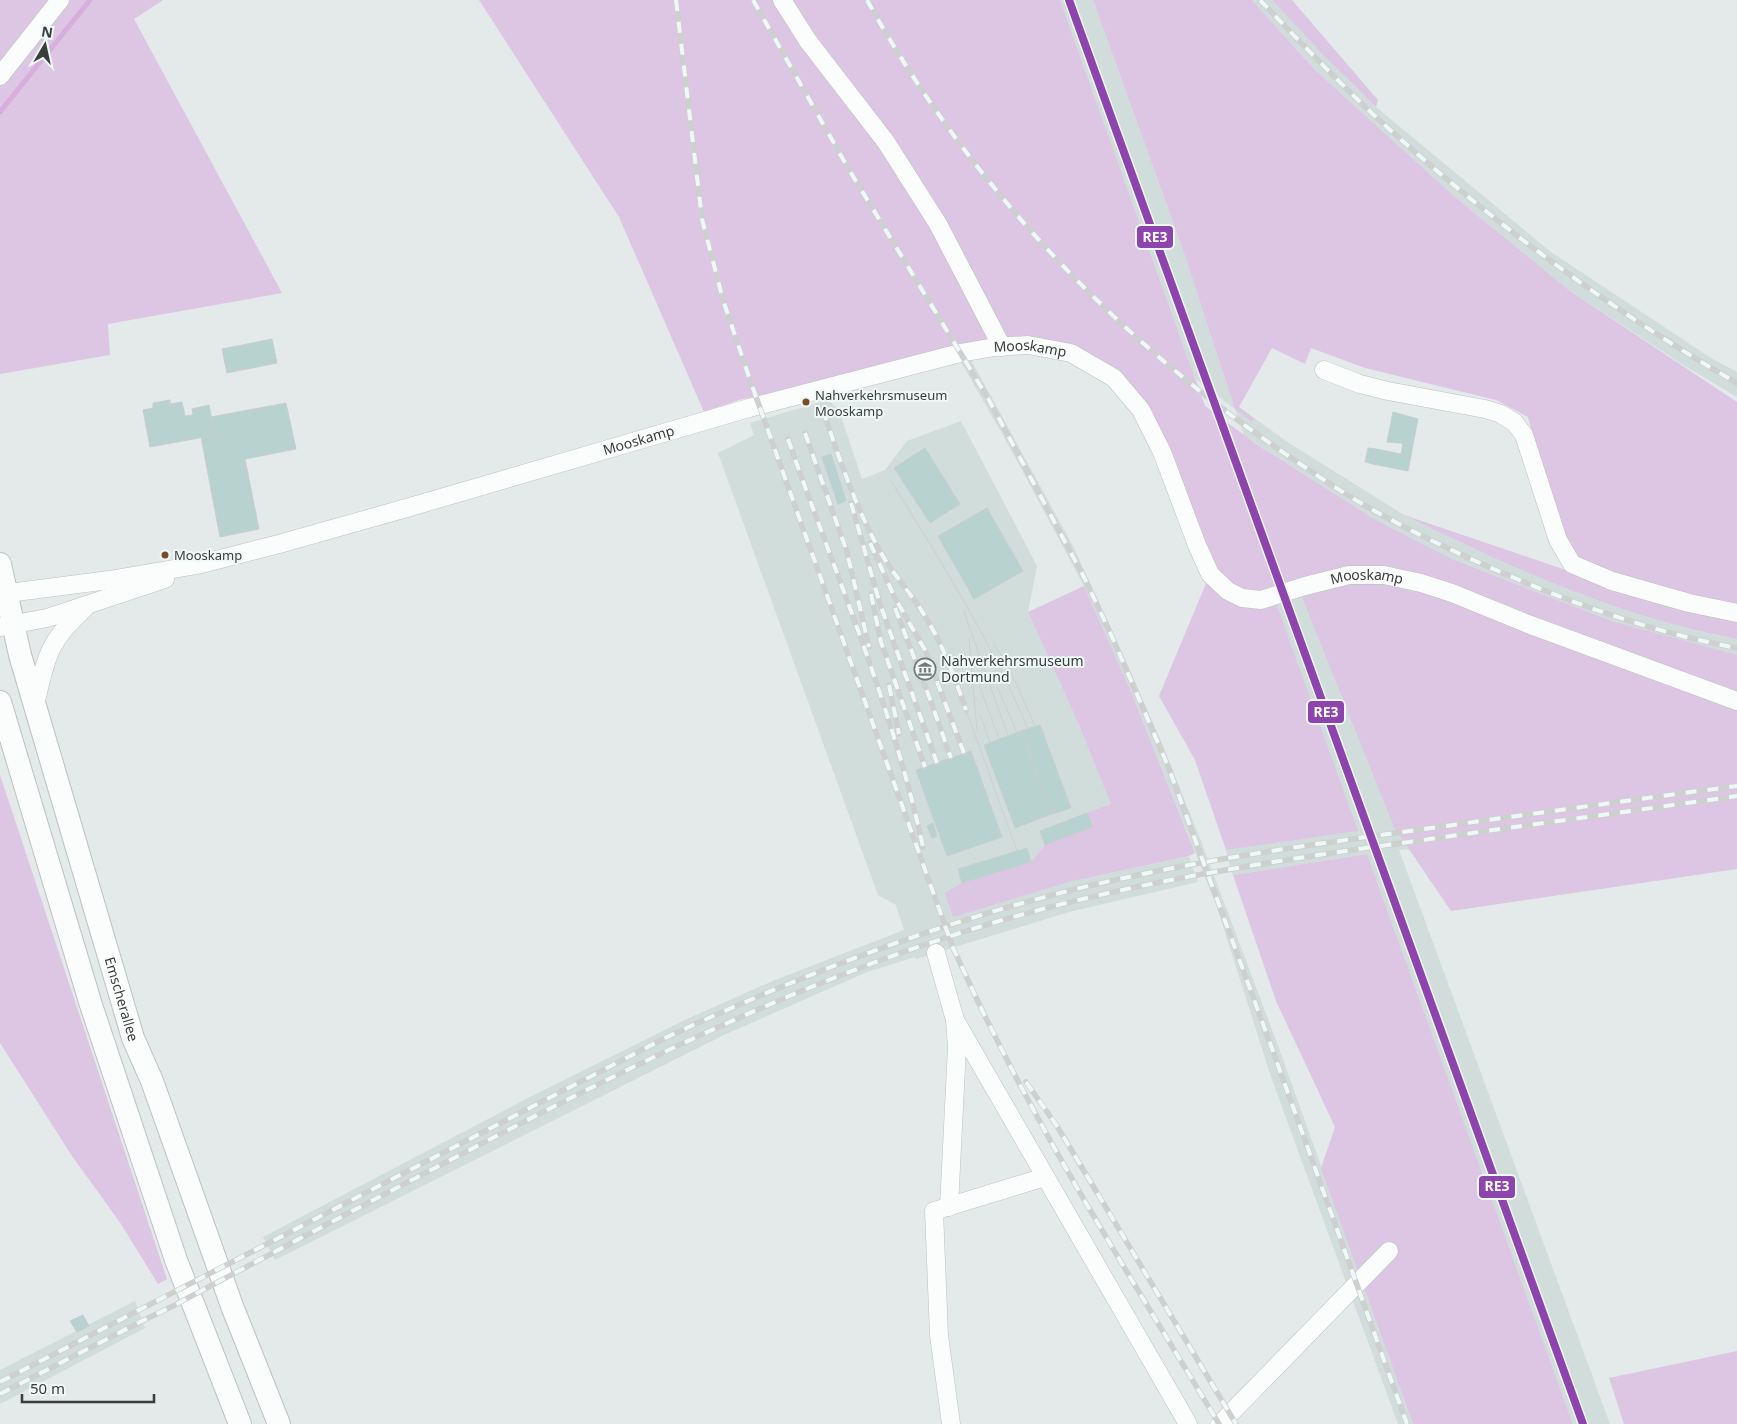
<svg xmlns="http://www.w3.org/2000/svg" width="1737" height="1424" viewBox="0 0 1737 1424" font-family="'Noto Sans',sans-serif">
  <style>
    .built { fill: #d0dddb; fill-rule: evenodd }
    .green { fill: #ddc6e3 }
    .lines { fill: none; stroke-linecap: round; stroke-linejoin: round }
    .stream { stroke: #d7aede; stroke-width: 5 }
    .building { fill: #b7d2cf; stroke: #c9cecd }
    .minor-casing { stroke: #bcc0c0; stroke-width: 19 }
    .major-casing { stroke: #bcc0c0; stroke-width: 24 }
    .minor { stroke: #fbfcfc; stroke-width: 18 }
    .major { stroke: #fbfcfc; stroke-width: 22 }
    .tram { stroke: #cecfcf; stroke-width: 1 }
    .rail-casing { stroke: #cecfcf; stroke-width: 5.5 }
    .rail { stroke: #eef9f7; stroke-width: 4; stroke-dasharray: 11; stroke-linecap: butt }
    .rail-1-casing { stroke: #eef9f7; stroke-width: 11 }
    .rail-1 { stroke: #8e44ad; stroke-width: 8 }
    .bus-dot { fill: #7a4b2a; stroke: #eef9f7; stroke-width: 2 }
    .labels { text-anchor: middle; stroke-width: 4; stroke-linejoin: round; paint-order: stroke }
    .bus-label { font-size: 13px; fill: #393d3c; stroke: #eef9f7; text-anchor: start }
    .street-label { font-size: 14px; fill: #393d3c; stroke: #eef9f7 }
    .poi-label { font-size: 14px; fill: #393d3c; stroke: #eef9f7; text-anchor: start }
    .line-badge { stroke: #eef9f7; stroke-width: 2 }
    .badge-label { font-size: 14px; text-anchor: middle; font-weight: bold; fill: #fff }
  </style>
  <rect width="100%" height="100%" fill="#e4e9e9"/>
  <!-- built -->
  <path class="built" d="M1060,0h33l90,250 52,159 17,12 2,-3 35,25 115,72 66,32 89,37 57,22 90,27 31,6v16l-15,-3 -110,-31 -160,-62 -76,-39 -131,-83 172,412 -18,1 211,574h-37l-206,-570 -134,21 -1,-1 -6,-24 131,-19zM1196,379l39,30 9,26 -39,-29z
    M1252,0h20l50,54 54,53 175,145 160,106 26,14v25l-52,-31 -115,-75 -115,-94 -141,-128z
    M971,360l101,184 54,117 37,85 38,95 79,210 133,373h-15l-127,-347 -54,-170 -87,-218 -46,-103 -75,-140 -48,-84z
    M824,401l6,1 9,8 23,69 23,-9 22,-29 54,-20 76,145 -9,46 51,113 33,79 -19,23 -48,18 -14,17 -78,54 116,-34 120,-26 9,26 -129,30 -153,47 -1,-2 -48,15 -141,62 -451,226 -12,-23 263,-138 163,-81 86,-38 129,-50 -8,-25 -18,-10 -160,-442 36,-18 -4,-12z
    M135,1301l10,27 -145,76v-34z"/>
  <!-- green -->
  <path class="green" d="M0,0h163l-29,19 148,274 -174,31 2,31 -110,19z
    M479,0h581l145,406 51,38 120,76 76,39 160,62 125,34v214l-286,42 -57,-84 -92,-230h-28l84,234 -132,19 -31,-90 -36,-64 51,-122 -69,-164 -63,-63 -90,-5 -249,58 -35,12 -85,-195z
    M1093,0h159l62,69 141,128 115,94 167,111v206l-43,-10 -115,-36 -24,-45 -27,-100 -32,-17 -131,-32 -54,-20 -6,16 -33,-16 -33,59 15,11 -2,4 -17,-13 -52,-159z
    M1272,0h20l86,100 -2,7 -54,-53z
    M1404,515l238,81 95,22v21c-116,-22 -228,-72 -333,-124z
    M1084,586l46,103 65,164 -6,3 -120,26 -116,35 -8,-24 17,-10 69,-21 14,-17 47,-18 -5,-14 24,-9 -32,-79 -51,-113z
    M0,775l167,504 -9,5 -37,-60 -49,-68 -72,-113z
    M1367,854l206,570h-160l-92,-256 14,-41 -59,-126 -43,-126z
    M1737,1351v73h-113l-15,-46z"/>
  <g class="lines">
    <!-- stream -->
    <path class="stream" d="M0,112l90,-112"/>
  </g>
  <!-- building -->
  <path class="building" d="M272,339l5,24 -50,10 -5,-24z
    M170,400v4l12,-2 3,14 8,-1 -1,-6 17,-4 6,30 -65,12 -7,-37 10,-2v-5z
    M286,403l10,46 -51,10 14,70 -39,8 -19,-100 14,-2 -4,-18z
    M1393,412l25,7 -5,25 -26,-2z
    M1403,443l10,1 -2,12 -10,-2z
    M925,448l35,56 -30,19 -36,-55z
    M1368,448l8,1 -3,15 -8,-2z
    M1376,449l35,7 -3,15 -35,-7z
    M831,454l15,47 -8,3 -16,-47z
    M987,508l36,63 -49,28 -36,-63z
    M1040,725l31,83 -19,6 -31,-83z
    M1021,731l31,83 -37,14 -31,-83z
    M971,751l31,86 -55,19 -31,-86z
    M1087,813l6,14 -48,18 -5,-14z
    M933,823l4,13 -5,2 -5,-12z
    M1027,848l4,14 -69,21 -4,-14z
    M83,1315l6,11 -12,6 -7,-11z"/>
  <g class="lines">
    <!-- minor casing -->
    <g class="minor-casing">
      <g id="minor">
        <path d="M782,0l26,41 78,101 52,82 64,123"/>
        <path d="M0,76l60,-76"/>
        <path d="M1324,370l36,14 28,7 97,18 16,5 13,8 10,13 34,105 14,24 40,17 77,22 48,10"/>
        <path id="s1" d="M0,594l109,-14 88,-15 82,-21 138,-39 332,-97 211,-55 35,-6 33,-2 43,8 43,25 27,32 21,42 35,93 13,29 18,17 14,7 19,2 44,-14 44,-11h35l37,8 31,10 76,31 209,77"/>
        <path d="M0,627l47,-9 118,-39"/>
        <path d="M35,705c11,-46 12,-63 49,-96"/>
        <path d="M936,953l19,67 2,27 -8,160"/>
        <path d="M955,1020l233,404"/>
        <path d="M951,1424l-12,-89 -5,-124 111,-34"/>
        <path d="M1220,1424l169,-173"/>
      </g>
    </g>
    <!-- major casing -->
    <g class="major-casing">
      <g id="major">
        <path id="s2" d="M0,564l20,91 113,383 19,43 80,225 47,118"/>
        <path d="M0,702l91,303 85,255 64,164"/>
      </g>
    </g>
    <!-- minor -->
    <use href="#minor" class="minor"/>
    <!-- major -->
    <use href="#major" class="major"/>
    <!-- tram -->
    <path class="tram" d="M891,481c50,80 100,160 137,248
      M964,612l44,124
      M969,639l8,92
      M994,645l12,16 29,65
      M977,679l22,60
      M997,687l20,45
      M966,710l51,141
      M980,715l10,27"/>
    <!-- rail casing -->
    <g class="rail-casing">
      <path id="rail" d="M676,0l26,219 21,81 27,80 203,568c13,27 25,55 39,82 67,136 149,264 227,394
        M753,0l95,168 141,232 96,179 28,60 55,127 102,277 137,381
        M867,0c102,184 249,340 423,457 26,18 53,36 81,52 47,26 96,49 146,70 70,30 145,55 220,69
        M1260,0c42,44 84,88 129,129 107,96 223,182 348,254
        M823,410c16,48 32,96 57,141 12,22 30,41 43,62 20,31 31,63 43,97
        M805,433l42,119 22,95
        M788,439c47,135 105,268 135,408
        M851,503l29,101 57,159
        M870,543l25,55 30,52 39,103
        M871,594l10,48 44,125
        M895,608l35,91 21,59
        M889,685l10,49
        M1026,1082l31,44 179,298
        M0,1382l665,-344c131,-61 266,-113 407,-148 113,-28 229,-44 345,-60 107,-15 213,-30 320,-44
        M0,1394l142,-73 31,-15c93,-50 187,-99 281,-148 163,-85 327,-168 503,-224 151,-49 308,-72 466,-94 104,-15 209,-29 314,-44"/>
    </g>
    <!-- rail -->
    <use href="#rail" class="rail"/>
    <!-- rail-1 casing -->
    <g class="rail-1-casing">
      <path id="rail-1" d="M1069,0l514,1424"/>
    </g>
    <!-- rail-1 -->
    <use href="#rail-1" class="rail-1"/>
  </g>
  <!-- icons -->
  <defs>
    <g id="museum-ring" transform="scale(1.125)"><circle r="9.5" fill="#eef9f7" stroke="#757979" stroke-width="1.5"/><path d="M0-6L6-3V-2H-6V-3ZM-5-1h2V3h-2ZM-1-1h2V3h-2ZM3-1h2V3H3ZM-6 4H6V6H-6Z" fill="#757979"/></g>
  </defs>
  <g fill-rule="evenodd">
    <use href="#museum-ring" x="925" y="669"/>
  </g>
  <!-- markers -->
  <g class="bus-dot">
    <circle cx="806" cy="402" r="4.5"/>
    <circle cx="165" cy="555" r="4.5"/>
  </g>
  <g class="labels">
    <!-- bus labels -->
    <g class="bus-label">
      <text x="815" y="400">Nahverkehrsmuseum<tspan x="815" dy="16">Mooskamp</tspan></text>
      <text x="174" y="560">Mooskamp</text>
    </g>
    <!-- street labels -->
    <g class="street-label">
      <text dy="5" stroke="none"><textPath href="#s1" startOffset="1062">Mooskamp</textPath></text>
      <text dy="5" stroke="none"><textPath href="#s1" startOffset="658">Mooskamp</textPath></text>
      <text dy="5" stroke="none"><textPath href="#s1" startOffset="1542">Mooskamp</textPath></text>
      <text dy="5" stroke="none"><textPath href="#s2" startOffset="452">Emscherallee</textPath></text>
    </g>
    <!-- poi labels -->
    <g class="poi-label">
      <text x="941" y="666">Nahverkehrsmuseum<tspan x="941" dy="16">Dortmund</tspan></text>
    </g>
  </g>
  <g class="line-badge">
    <rect x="1136" y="225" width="38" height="24" rx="5" fill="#8e44ad"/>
    <rect x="1307" y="700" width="38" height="24" rx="5" fill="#8e44ad"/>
    <rect x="1478" y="1175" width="38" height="24" rx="5" fill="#8e44ad"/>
  </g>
  <g class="badge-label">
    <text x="1155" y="242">RE3</text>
    <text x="1326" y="717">RE3</text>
    <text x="1497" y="1191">RE3</text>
  </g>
  <!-- north arrow -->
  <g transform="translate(45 45) rotate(9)" stroke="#eef9f7" stroke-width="4" paint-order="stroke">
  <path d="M0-4L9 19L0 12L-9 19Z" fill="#393d3c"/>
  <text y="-8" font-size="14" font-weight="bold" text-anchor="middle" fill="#393d3c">N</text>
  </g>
  <!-- scale -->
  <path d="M22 1394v8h132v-8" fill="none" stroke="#393d3c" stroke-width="2.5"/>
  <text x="30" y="1394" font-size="15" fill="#393d3c" stroke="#eef9f7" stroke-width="4" paint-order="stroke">50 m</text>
</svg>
